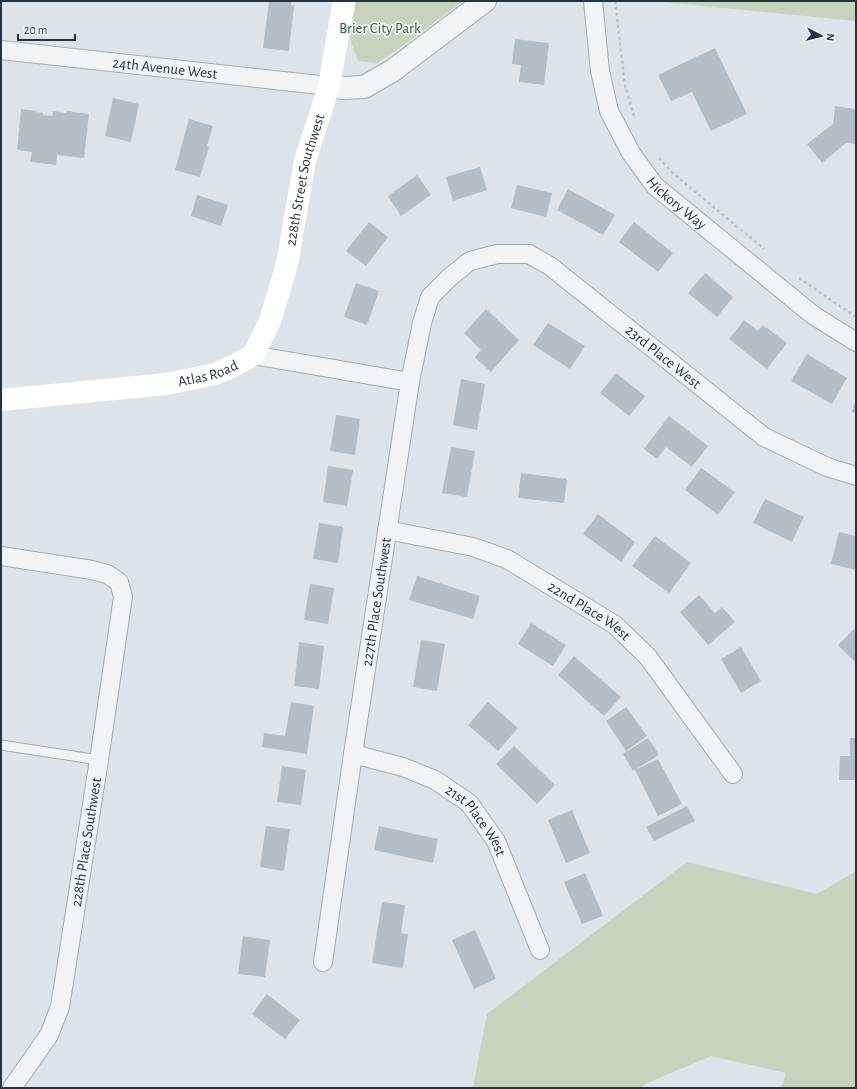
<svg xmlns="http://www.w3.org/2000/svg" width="857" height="1089" viewBox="0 0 857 1089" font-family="'Alegreya Sans',sans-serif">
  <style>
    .green { fill: #c7d3bd }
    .building { fill: #b4bec6 }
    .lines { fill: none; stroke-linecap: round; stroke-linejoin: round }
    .service-casing { stroke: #a2acb3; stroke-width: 11 }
    .minor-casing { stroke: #a2acb3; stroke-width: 20 }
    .tertiary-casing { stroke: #a2acb3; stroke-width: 24 }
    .path { stroke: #bbc2c8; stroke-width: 2.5; stroke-dasharray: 3 3; stroke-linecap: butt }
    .service { stroke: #f0f4f7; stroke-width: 9 }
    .minor { stroke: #f0f4f7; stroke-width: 18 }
    .tertiary { stroke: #f0f4f7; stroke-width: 22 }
    .secondary { stroke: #fff; stroke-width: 22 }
    .labels { text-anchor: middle; stroke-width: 3.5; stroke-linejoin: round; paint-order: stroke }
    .park-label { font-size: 15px; fill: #415e31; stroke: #edf2f6 }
    .street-label { font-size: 15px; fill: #253441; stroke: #edf2f6 }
  </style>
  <rect width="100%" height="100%" fill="#dde4e9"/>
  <!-- green -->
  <path class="green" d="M356,1h108l-86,62 -20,-2 -8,-22z
    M653,1h203v20z
    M687,862l130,32 39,-23v217h-75l5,-15 -75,-17 -66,28 -4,4h-168l14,-74z"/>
  <!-- building -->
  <path class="building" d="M269,1h22v4l3,1 -5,45 -26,-3z
    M515,39l34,4 -5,42 -25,-3 2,-17 -9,-1z
    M715,48l32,66 -36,17 -19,-39 -21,9 -13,-26z
    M113,98l26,6 -8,38 -26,-6z
    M835,106l21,3v35l-10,-1 -24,20 -15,-19 26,-20z
    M21,109l16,2 -1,1 7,1v2l9,1 1,-5 13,2 1,-2 22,3 -5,44 -27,-3 -1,10 -26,-3 2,-10 -15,-2z
    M189,119l24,7 -6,20 2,1 -9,30 -25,-7z
    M480,167l7,23 -34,11 -7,-24z
    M417,175l14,20 -30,21 -13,-20z
    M517,185l35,8 -6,24 -35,-9z
    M568,189l47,26 -12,20 -46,-25z
    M197,195l31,10 -7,21 -30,-10z
    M369,222l19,15 -22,29 -20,-15z
    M634,222l39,31 -15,19 -39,-30z
    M705,273l28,24 -16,20 -29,-24z
    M356,283l23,8 -12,34 -23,-8z
    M486,309l33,31 -28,32 -16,-15 6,-7 -17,-17z
    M744,320l14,11 5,-6 24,18 -20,26 -38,-30z
    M548,323l37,23 -15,23 -37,-24z
    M807,354l40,24 -15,26 -41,-23z
    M616,373l29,23 -16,20 -29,-23z
    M461,379l24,5 -8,46 -24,-5z
    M856,399v14l-4,-1z
    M336,415l24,4 -5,36 -25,-4z
    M669,416l39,30 -16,21 -26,-20 -9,12 -13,-10z
    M451,447l24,4 -8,46 -25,-4z
    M328,466l25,4 -6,36 -24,-4z
    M701,468l34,24 -17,23 -33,-25z
    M521,473l46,6 -3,24 -46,-5z
    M765,499l39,18 -12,25 -39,-19z
    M598,514l37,28 -14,20 -38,-28z
    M319,523l24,4 -5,36 -25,-4z
    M839,532l17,4v34l-25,-6z
    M655,536l36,27 -22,30 -37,-27z
    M417,576l63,20 -7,23 -64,-19z
    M310,584l24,4 -6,36 -24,-4z
    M699,595l16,18 7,-6 13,15 -27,23 -28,-33z
    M531,623l35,22 -13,21 -35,-22z
    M856,627v34l-1,1 -17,-17z
    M421,640l24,4 -8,47 -24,-4z
    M299,642l25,4 -5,43 -25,-3z
    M741,647l20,34 -20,12 -20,-34z
    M574,656l47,41 -17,19 -46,-41z
    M291,702l23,4 -7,48 -45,-7 2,-14 21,3z
    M488,702l30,26 -20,23 -30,-26z
    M626,707l21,29 -21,15 -20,-30z
    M648,738l11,17 -26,16 -10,-17z
    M850,738h6v42h-17l1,-24h10z
    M514,746l41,39 -18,19 -41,-40z
    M658,759l24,45 -24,12 -23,-46z
    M282,766l24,4 -5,35 -24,-3z
    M687,806l8,15 -41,20 -8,-14z
    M572,810l18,43 -24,10 -18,-43z
    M266,826l24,3 -6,42 -24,-4z
    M379,826l59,13 -5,24 -59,-13z
    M585,873l18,43 -21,8 -18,-42z
    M382,902l23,3 -4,28 7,1 -5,34 -31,-5z
    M475,930l21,49 -22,10 -22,-49z
    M243,936l27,4 -5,37 -27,-3z
    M267,994l33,26 -15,19 -33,-25z"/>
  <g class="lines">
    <!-- service casing -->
    <g class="service-casing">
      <path id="service" d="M1,745l98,15"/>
    </g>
    <!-- minor casing -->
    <g class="minor-casing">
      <g id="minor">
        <path id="s1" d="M593,1l7,70 9,40 22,42 24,33 158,129 43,27"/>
        <path id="s2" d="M1,50l328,36"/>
        <path d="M253,355l157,27"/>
        <path id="s3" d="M387,530l86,17 34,12 108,66 33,32 85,117"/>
        <path d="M1,556l91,14 15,4 12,8 4,15 -24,163 -39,247 -11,28 -37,53"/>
        <path id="s4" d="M353,754l50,13 32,13 34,23 27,38 44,109"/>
        <path id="s5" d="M323,962l30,-208 57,-372 12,-59 8,-26 20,-20 20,-16 27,-7h32l21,12 214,171 63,30 29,9"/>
      </g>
    </g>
    <!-- tertiary casing -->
    <g class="tertiary-casing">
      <path id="tertiary" d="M329,86l15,2 20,-1 28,-16 93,-70"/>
    </g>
    <!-- path -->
    <path class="path" d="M615,1l10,84 9,31
      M659,158l15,16 90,75
      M799,278l57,39"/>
    <!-- service -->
    <use href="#service" class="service"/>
    <!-- minor -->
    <use href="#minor" class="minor"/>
    <!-- tertiary -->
    <use href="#tertiary" class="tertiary"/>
    <!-- secondary -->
    <path class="secondary" id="s6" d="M1,400l166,-16 48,-10 20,-9 18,-10 17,-34 17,-57 18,-103 24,-75 15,-85"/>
  </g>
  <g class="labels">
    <!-- park labels -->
    <g class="park-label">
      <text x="380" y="33">Brier City Park</text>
    </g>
    <!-- street labels -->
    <g class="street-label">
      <text dy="5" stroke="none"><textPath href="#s2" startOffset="165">24th Avenue West</textPath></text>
      <text dy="5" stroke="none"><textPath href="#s6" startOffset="442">228th Street Southwest</textPath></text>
      <text dy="5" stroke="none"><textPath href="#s1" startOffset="227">Hickory Way</textPath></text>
      <text dy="5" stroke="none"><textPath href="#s5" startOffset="957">23rd Place West</textPath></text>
      <text dy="5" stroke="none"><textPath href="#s6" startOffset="209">Atlas Road</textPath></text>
      <text dy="5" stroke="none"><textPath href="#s5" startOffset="364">227th Place Southwest</textPath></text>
      <text dy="5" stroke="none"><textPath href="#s3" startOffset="221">22nd Place West</textPath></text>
      <text dy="5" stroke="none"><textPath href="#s4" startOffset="145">21st Place West</textPath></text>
      <text transform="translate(86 842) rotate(-81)" y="5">228th Place Southwest</text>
    </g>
  </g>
  <!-- border -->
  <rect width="857" height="1089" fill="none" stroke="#253441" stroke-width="4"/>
  <!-- north arrow -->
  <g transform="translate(821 36) rotate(97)" stroke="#edf2f6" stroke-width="3" paint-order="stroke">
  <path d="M0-3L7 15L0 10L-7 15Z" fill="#253441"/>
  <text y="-6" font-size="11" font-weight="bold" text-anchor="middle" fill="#253441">N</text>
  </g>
  <!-- scale -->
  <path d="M18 34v6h57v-6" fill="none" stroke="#253441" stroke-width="2"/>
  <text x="24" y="34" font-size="12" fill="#253441" stroke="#edf2f6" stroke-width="3" paint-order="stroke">20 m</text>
</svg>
